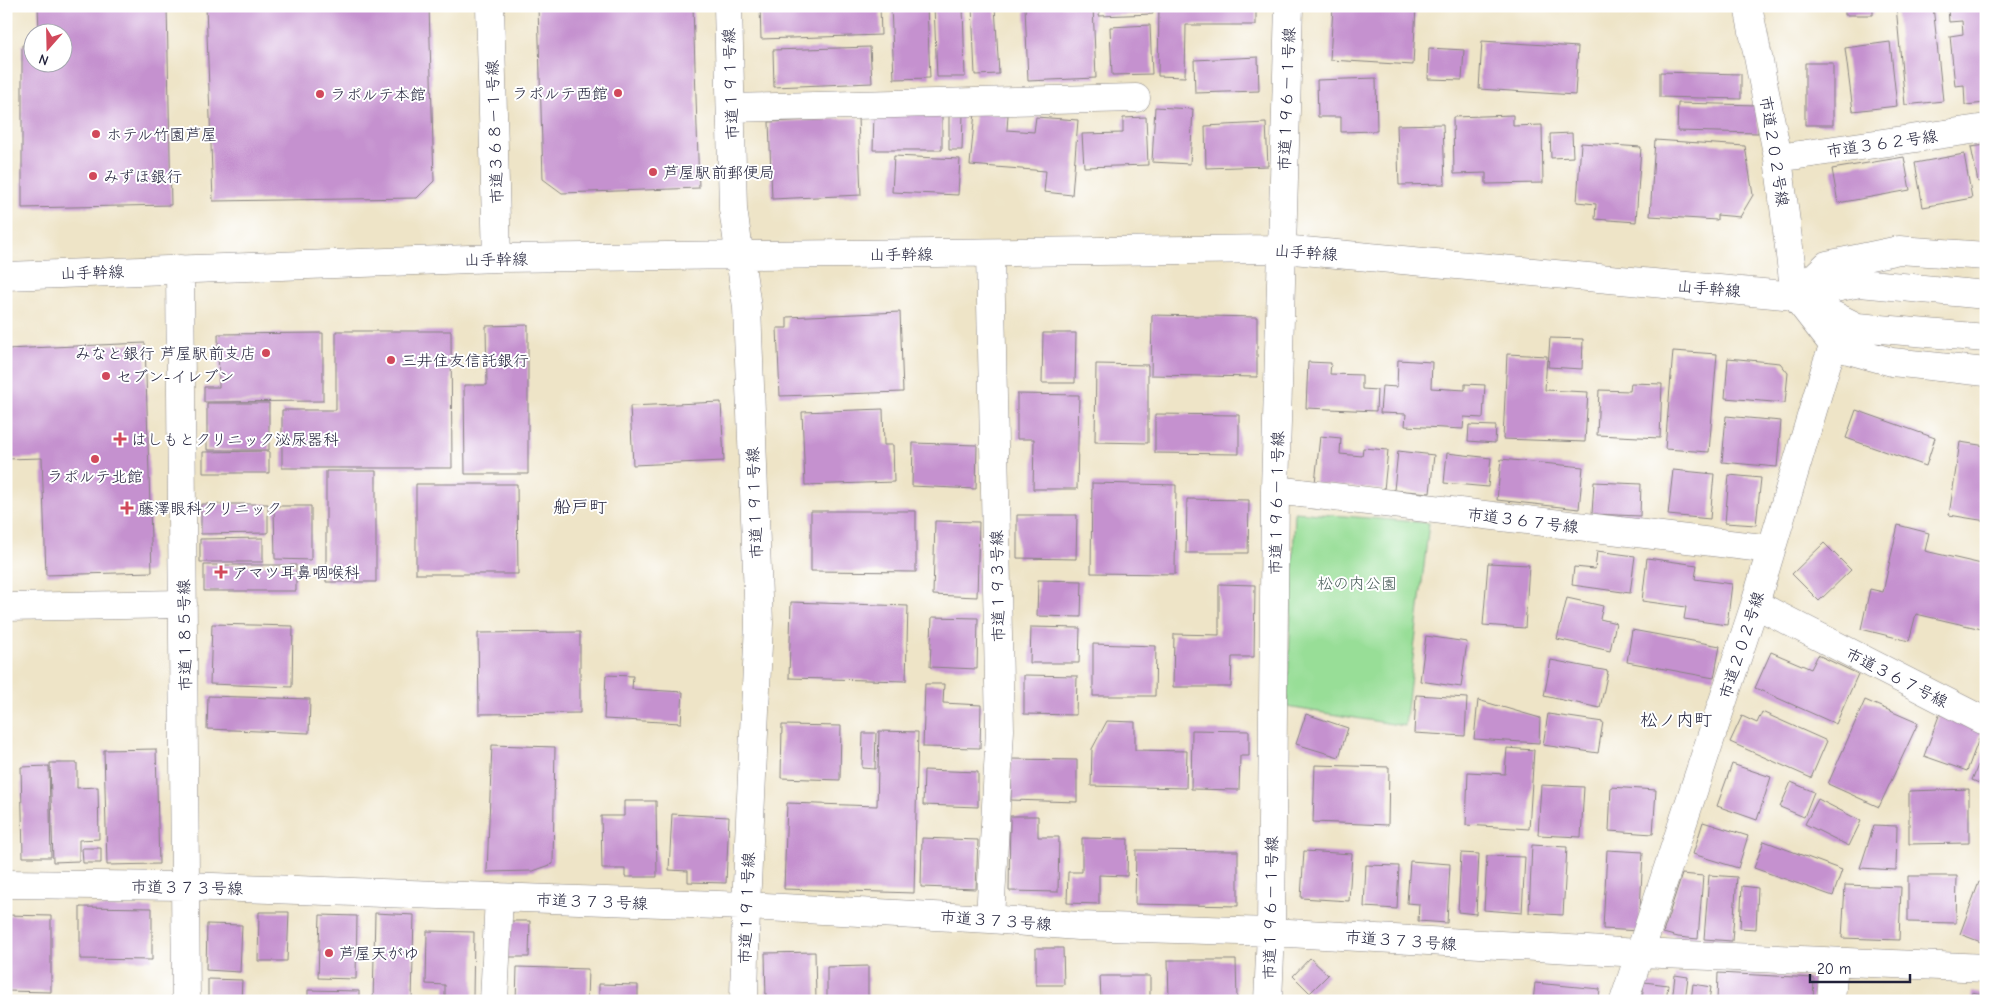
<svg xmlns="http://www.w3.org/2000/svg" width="1992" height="1007" viewBox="0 0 1992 1007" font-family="'Comic Neue','Klee One',sans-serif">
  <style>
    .green { fill: #98de97; stroke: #5d8069 }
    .building { fill: #c591cf }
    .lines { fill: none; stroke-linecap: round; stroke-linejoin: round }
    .minor-casing { stroke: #888381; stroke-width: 29 }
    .minor { stroke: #fff; stroke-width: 28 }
    .poi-dot { fill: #d1495b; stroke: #fff; stroke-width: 2 }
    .labels { text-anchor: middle; stroke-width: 4; stroke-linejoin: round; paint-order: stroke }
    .street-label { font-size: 16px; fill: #22223b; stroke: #fff }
    .poi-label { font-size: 16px; fill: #22223b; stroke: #fff; text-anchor: start }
    .park-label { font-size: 16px; fill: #455a57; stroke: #fff }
    .neighbourhood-label { font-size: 18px; fill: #22223b; stroke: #fff }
  </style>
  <rect width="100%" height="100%" fill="#fff"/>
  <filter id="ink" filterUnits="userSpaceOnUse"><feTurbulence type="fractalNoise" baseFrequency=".02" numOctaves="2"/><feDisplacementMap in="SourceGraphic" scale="10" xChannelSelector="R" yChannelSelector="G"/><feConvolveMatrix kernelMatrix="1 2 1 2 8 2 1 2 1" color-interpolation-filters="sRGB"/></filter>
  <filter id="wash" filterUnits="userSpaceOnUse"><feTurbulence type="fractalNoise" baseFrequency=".0096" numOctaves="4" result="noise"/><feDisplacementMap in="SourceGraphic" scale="20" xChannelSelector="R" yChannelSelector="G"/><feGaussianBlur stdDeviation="1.12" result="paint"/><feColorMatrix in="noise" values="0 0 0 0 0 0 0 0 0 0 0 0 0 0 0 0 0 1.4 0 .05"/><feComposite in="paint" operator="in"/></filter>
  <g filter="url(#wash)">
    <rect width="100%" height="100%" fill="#eee4c7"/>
    <!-- green -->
    <path class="green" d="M1295,512l134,11 -24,203 -118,-19z"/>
    <g id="blocks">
      <!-- building -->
      <path class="building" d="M38,6h129l4,199 -149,3v-163h10v17h30v-30h-23z
        M206,6h223l5,175 -17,17 -204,3z
        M538,6h155l6,182 -137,5 -19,-14z
        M760,6h120l1,29 -120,4z
        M891,6h36l3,72 -36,1z
        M934,6h29l2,71h-28z
        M972,6h23l4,68 -24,1z
        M1025,6h68l3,72 -68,3z
        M1099,6h53l1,8 -54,2z
        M1159,6h97v19h-70l-1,52 -27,-1z
        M1333,6h83l-3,59 -83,-5z
        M1845,6h28v9h-28z
        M1896,6h37l10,95 -38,4z
        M1965,6h21v97l-21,2 -1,-20 -9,1 -5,-50 13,-2 -1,-13 -13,1 -1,-14z
        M1150,25l2,49 -40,1 -2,-48z
        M1482,41l96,6 -3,48 -96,-6z
        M1890,42l7,64 -44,5 -8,-63z
        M870,47l2,36 -98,4 -1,-37z
        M1429,48l35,2 -2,30 -34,-1z
        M1258,57l1,34 -64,2 -1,-33z
        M1805,63h28v62h-28z
        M1660,72l81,2v25l-81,-2z
        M1376,78l1,53 -36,1v-15h-23l-1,-37z
        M1678,103l80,2v28l-81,-2z
        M1155,107l38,2 -3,55 -38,-2z
        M975,112l33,3 -1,15 27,2 2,-15 42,3 -6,75 -28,-3 2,-21 -76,-6z
        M874,113h68v37h-69z
        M949,113h14l-1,37h-13z
        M1513,115v11l29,-1 1,58 -57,1v-11l-32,1 -1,-57z
        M1146,117l2,48 -64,2 -2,-33 41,-1v-15z
        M858,118l3,77 -89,4 -3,-77z
        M1266,123l2,43 -62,2 -1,-42z
        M1443,124l2,60 -46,1 -2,-60z
        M1572,133l1,24 -22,1 -1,-24z
        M1655,140l90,6 8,49 -13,22 -23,-2v5l-67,-4z
        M1581,143l60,4 -5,75 -41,-3 1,-15 -19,-2z
        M1986,145v35l-8,2 -7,-35z
        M1964,154l8,44 -49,9 -8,-44z
        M894,156l66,3 -2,36 -66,-3z
        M1904,157l6,33 -72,13 -6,-34z
        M900,312l3,80 -123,4 -3,-68h10v-11z
        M1152,315l105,2v60l-106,-2z
        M528,325v149h-63l-1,-89h23l-1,-59z
        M336,331h115l1,137h-170v-58h54z
        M323,333v68l-119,1v-15h15l-1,-53z
        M1043,333h33l-1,50h-33z
        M1550,338l33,1 -1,30 -34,-2z
        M145,343l7,229 -106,3 -4,-117 -36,1v-110z
        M1673,351l44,3 -8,98 -44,-3z
        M1507,354l40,2 -2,34 43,2 -3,50 -82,-3z
        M1728,358l52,5 8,10 -3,30 -60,-5z
        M1398,360l34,2 -1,26 34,2v-6l20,1 -2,33 -19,-1 -1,12 -58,-3 1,-12 -26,-1 2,-27 15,1z
        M1308,362l23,1 -1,11 32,1v14l15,1 -1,21 -70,-3z
        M1096,364l52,1v78l-53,-1z
        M1631,383l31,1 -2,54 -63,-3 2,-45 31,1z
        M1017,394l62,1 -2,94h-44l1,-50h-17z
        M721,402l3,59 -91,4 -3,-59z
        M207,403h62v47h-62z
        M883,409l1,36h9l1,37 -89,3 -3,-73z
        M1856,410l79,28 -9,28 -80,-28z
        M1155,414l84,1v39l-84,-1z
        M1726,416l55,5 -4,46 -55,-5z
        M1469,425l27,1 -1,17 -27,-2z
        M1320,436l21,2 -1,16 22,2 1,-8 25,2 -4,40 -69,-7z
        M1960,442l26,4v75l-37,-6z
        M913,443l64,2 -1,44 -64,-3z
        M269,451v22h-66v-21z
        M1398,451l36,4 -4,38 -36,-3z
        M1447,453l44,5 -3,29 -44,-4z
        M1501,459l82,8 -4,42 -82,-9z
        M1673,470l41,4 -4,45 -42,-4z
        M326,471h50v111h-50z
        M1729,475l32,3 -5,47 -31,-2z
        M1594,482l47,2 -1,32 -48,-2z
        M1092,483l84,2 -1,89 -84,-1z
        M416,484h101l1,90h-102z
        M1187,499l62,1 -1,53h-62z
        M201,504h67v29l-67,1z
        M274,506h37v54l-36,-1z
        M811,511h105v61l-105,-1z
        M1017,515h60l-1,44 -59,-1z
        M935,521l44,1 -2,75 -44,-2z
        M1898,525l31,8 -4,18 61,14v65l-70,-16 -7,27 -48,-12 9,-40 13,3z
        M263,538v24h-63v-23z
        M1824,543l27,27 -32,31 -27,-27z
        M1597,551l38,5 -5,37 -58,-8 2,-18 21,2z
        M1647,558l50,7 -2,14 37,5 -5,41 -43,-6 2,-12 -44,-6z
        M1488,563l41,2 -4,63 -42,-3z
        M204,565h92v26h-92z
        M1038,580l44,1 -1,36 -44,-1z
        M1219,584l36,1 -1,72h-22l-1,30h-58l1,-53 45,1z
        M1567,598l36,8 -3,13 16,4 -6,28 -53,-12z
        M791,602l117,4 -2,75 -117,-3z
        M932,617l46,1 -1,51 -47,-2z
        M212,624l81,2 -1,61 -82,-3z
        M1031,627l49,1 -1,35h-49z
        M1632,630l88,16 -6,32 -87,-16z
        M580,632v81l-101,1 -1,-81z
        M1426,636l41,6 -6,45 -41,-6z
        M1093,644l63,2 -1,50h-62z
        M1771,652l40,17 7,-14 40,19 -22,50 -81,-36z
        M1551,660l57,11 -8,37 -56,-12z
        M606,675l27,1 -1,13 51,3 -2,31 -77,-4z
        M1024,675l53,1 -1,39 -52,-1z
        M925,684h19l-1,19 38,2 -1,43 -57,-1z
        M1416,695l51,3 -2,38 -51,-3z
        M208,696l102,3 -1,34 -102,-4z
        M1478,700l62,18 -1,25 -65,-4z
        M1865,700l53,23 -39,84 -51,-23z
        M1762,712l65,29 -16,37 -81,-36 12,-26 15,7z
        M1940,713l43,15 -16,43 -43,-15z
        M1306,714l42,14 -9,29 -43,-13z
        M1548,714l55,8 -5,31 -55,-8z
        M1107,721l28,1v28l52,1 -1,37 -95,-2 1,-37z
        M782,725l59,1 -1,54 -59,-2z
        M1192,730l57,1v25h-9l-1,34 -48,-1z
        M879,731l39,1 -4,161 -130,-4 3,-86 90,3z
        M863,733h13l-1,36 -13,-1z
        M492,745l63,2 -2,117 -20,7 -46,1z
        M1986,745v41l-14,-6z
        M1507,748l27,2 -5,79 -63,-4 2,-53 37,2z
        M156,749l3,115 -52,1 -3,-115z
        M1011,759l66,1v42l-66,-2z
        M50,763h27v25l21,-1 1,52 -20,1v21l-26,1z
        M1732,764l39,13 -14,43 -40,-14z
        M1315,765l74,2 -1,58 -75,-3z
        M49,766l2,91h-28l-2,-90z
        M924,770l54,2v35l-55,-2z
        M1791,782l23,10 -10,25 -24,-10z
        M1541,785l43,2 -3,50 -43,-2z
        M1611,787l45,3 -3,44 -44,-3z
        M1969,789v54l-60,1v-53z
        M1818,799l43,22 -12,25 -44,-22z
        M624,801h32l1,76h-32v-8h-23l-1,-53h23z
        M672,814l57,3 -3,66 -38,-1v-11l-19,-1z
        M1010,816h28v21h21l-1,55 -49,-1z
        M1703,822l45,14 -10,32 -45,-14z
        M1874,825l23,1 -1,44 -36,-2z
        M922,838l56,2 -2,49 -55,-2z
        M1082,838l46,1 -1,37 -28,-1v29l-32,-1 1,-31h14z
        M1764,841l78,29 -9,26 -79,-28z
        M1532,845l35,2 -4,68 -34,-2z
        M82,848h19v15h-18z
        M1136,850l102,1v55l-103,-2z
        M1607,850l36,2 -4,79 -36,-2z
        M1304,851l48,3 -3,47 -48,-3z
        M1461,853l18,1 -3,60 -18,-2z
        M1487,856l38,1 -3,56 -38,-3z
        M1410,861l40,3 -3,59 -29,-2 1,-17 -12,-1z
        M1366,865l33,1 -2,43 -33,-2z
        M1682,874l21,2 -5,63 -20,-2 -15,-4z
        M1709,875l28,2 -5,64 -28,-2z
        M1908,876h49l-1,47 -48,-1z
        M1979,882l7,2v60l-26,-10z
        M1845,885l56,2 -2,53 -57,-2z
        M1742,886l16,2 -2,41 -16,-1z
        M80,907l72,1v52l-72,-1z
        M259,912h30l-2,49h-29z
        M375,913l39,2 -2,86h-39z
        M6,915l45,1v76l-45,-1z
        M320,915l37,1 -1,63 -38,-1z
        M507,921h23l-1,36h-23z
        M207,924l35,1 -2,47 -34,-2z
        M427,931l47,1 -1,65 -28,-1v-11l-19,-1z
        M1036,948h27l1,37h-28z
        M815,952l1,49h-50l-1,-48z
        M1310,958l18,17 -18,18 -17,-17z
        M1168,960h68l1,41h-68z
        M868,966v35h-41v-34z
        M517,967l71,2 -1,32h-71z
        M1718,973l96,5 -1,23h-96z
        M1675,975l13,2 -3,24h-13z
        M1100,976h50v25h-49z
        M208,979l34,1 -1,21h-33z
        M1644,982l24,3 -2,16h-24z
        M1535,983l65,6 -1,12h-66z
        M599,984l39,1v16h-39z
        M1693,984l18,3 -2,14h-18z
        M308,990l51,1v10h-51z
        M1972,992l14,3v6h-15z"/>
    </g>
  </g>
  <g filter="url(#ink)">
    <use href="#blocks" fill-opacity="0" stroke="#888381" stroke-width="1"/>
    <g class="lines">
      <!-- minor casing -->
      <g class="minor-casing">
        <path id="minor" d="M490,6l7,252
          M728,6l5,203 14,98 12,316 -13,283 -2,95
          M1748,6l30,152 17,138
          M731,108l405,-10
          M1778,158l208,-30
          M990,254l10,476 -10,189
          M180,269l6,732
          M6,276l491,-18 785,-9 513,47 65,-13 126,12
          M1795,296l39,50 58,16 94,10
          M1795,296l32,-31 72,-15 87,6
          M1803,300l54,27 129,11
          M1275,490l496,59
          M1755,604l231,118
          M6,607l177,-3
          M6,884l180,2 560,20 244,13 88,7 193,6 368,21 347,15
          M494,1001l5,-104
          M1268,1001l3,-69 4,-442 14,-484
          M1624,1001l131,-397 72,-241 7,-17
          M1831,1001l3,-39"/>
      </g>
      <!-- minor -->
      <use href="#minor" class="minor"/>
    </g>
  </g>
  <!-- markers -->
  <g class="poi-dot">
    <circle cx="618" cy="93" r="5"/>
    <circle cx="320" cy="94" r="5"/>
    <circle cx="96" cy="134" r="5"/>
    <circle cx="653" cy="172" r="5"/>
    <circle cx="93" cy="176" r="5"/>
    <circle cx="266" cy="353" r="5"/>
    <circle cx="391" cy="360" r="5"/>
    <circle cx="106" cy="376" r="5"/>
    <path d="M117.5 431.5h5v5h5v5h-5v5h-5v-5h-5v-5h5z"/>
    <circle cx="95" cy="459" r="5"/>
    <path d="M124.5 500.5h5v5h5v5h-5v5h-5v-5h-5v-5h5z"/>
    <path d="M218.5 564.5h5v5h5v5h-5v5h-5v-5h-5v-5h5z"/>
    <circle cx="329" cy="953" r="5"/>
  </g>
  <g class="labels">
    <!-- street labels -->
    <g class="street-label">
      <text transform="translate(730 84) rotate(-92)" y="6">市道１９１号線</text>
      <text transform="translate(1286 99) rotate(-88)" y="6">市道１９６－１号線</text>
      <text transform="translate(494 132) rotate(-92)" y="6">市道３６８－１号線</text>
      <text transform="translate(1882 143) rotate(-8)" y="6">市道３６２号線</text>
      <text transform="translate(1775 151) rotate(81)" y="6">市道２０２号線</text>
      <text transform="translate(1306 252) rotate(4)" y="6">山手幹線</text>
      <text x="901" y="260">山手幹線</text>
      <text transform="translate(496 259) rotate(-1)" y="6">山手幹線</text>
      <text transform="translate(92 272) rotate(-2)" y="6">山手幹線</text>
      <text transform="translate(1709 288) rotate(5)" y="6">山手幹線</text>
      <text transform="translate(754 503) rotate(-92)" y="6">市道１９１号線</text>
      <text transform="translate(1276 503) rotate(-89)" y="6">市道１９６－１号線</text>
      <text transform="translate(1523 520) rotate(7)" y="6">市道３６７号線</text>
      <text transform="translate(997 586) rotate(-91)" y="6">市道１９３号線</text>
      <text transform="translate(184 635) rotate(-91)" y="6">市道１８５号線</text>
      <text transform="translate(1741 645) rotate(-72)" y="6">市道２０２号線</text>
      <text transform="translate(1897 677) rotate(27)" y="6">市道３６７号線</text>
      <text transform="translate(187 887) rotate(1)" y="6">市道３７３号線</text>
      <text transform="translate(592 901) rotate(2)" y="6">市道３７３号線</text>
      <text transform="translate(746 908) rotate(-88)" y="6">市道１９１号線</text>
      <text transform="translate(1270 908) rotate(-89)" y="6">市道１９６－１号線</text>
      <text transform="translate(996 920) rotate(4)" y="6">市道３７３号線</text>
      <text transform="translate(1401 940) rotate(4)" y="6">市道３７３号線</text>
    </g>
    <!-- poi labels -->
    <g class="poi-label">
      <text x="608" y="99" text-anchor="end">ラポルテ西館</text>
      <text x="330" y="100">ラポルテ本館</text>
      <text x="106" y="140">ホテル竹園芦屋</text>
      <text x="663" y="178">芦屋駅前郵便局</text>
      <text x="103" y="182">みずほ銀行</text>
      <text x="256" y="359" text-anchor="end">みなと銀行 芦屋駅前支店</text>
      <text x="401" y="366">三井住友信託銀行</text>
      <text x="116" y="382">セブン-イレブン</text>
      <text x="131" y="445">はしもとクリニック泌尿器科</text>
      <text x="95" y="482" text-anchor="middle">ラポルテ北館</text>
      <text x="138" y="514">藤澤眼科クリニック</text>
      <text x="232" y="578">アマツ耳鼻咽喉科</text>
      <text x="339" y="959">芦屋天がゆ</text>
    </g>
    <!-- park labels -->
    <g class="park-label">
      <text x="1357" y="589">松の内公園</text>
    </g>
    <!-- neighbourhood labels -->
    <g class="neighbourhood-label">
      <text x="580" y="513">船戸町</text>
      <text x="1676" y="726">松ノ内町</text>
    </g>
  </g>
  <!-- margin -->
  <rect width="1992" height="1007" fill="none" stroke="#fff" stroke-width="25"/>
  <!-- north arrow -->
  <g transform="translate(48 48) rotate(200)"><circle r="24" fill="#ffffff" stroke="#a7a7b1"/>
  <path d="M0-4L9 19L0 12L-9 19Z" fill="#d1495b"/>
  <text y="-8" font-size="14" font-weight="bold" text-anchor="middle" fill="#22223b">N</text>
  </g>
  <!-- scale -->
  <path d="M1810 974v8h100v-8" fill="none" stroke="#22223b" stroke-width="2.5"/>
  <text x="1817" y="974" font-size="15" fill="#22223b" stroke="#ffffff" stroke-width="4" paint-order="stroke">20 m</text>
</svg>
